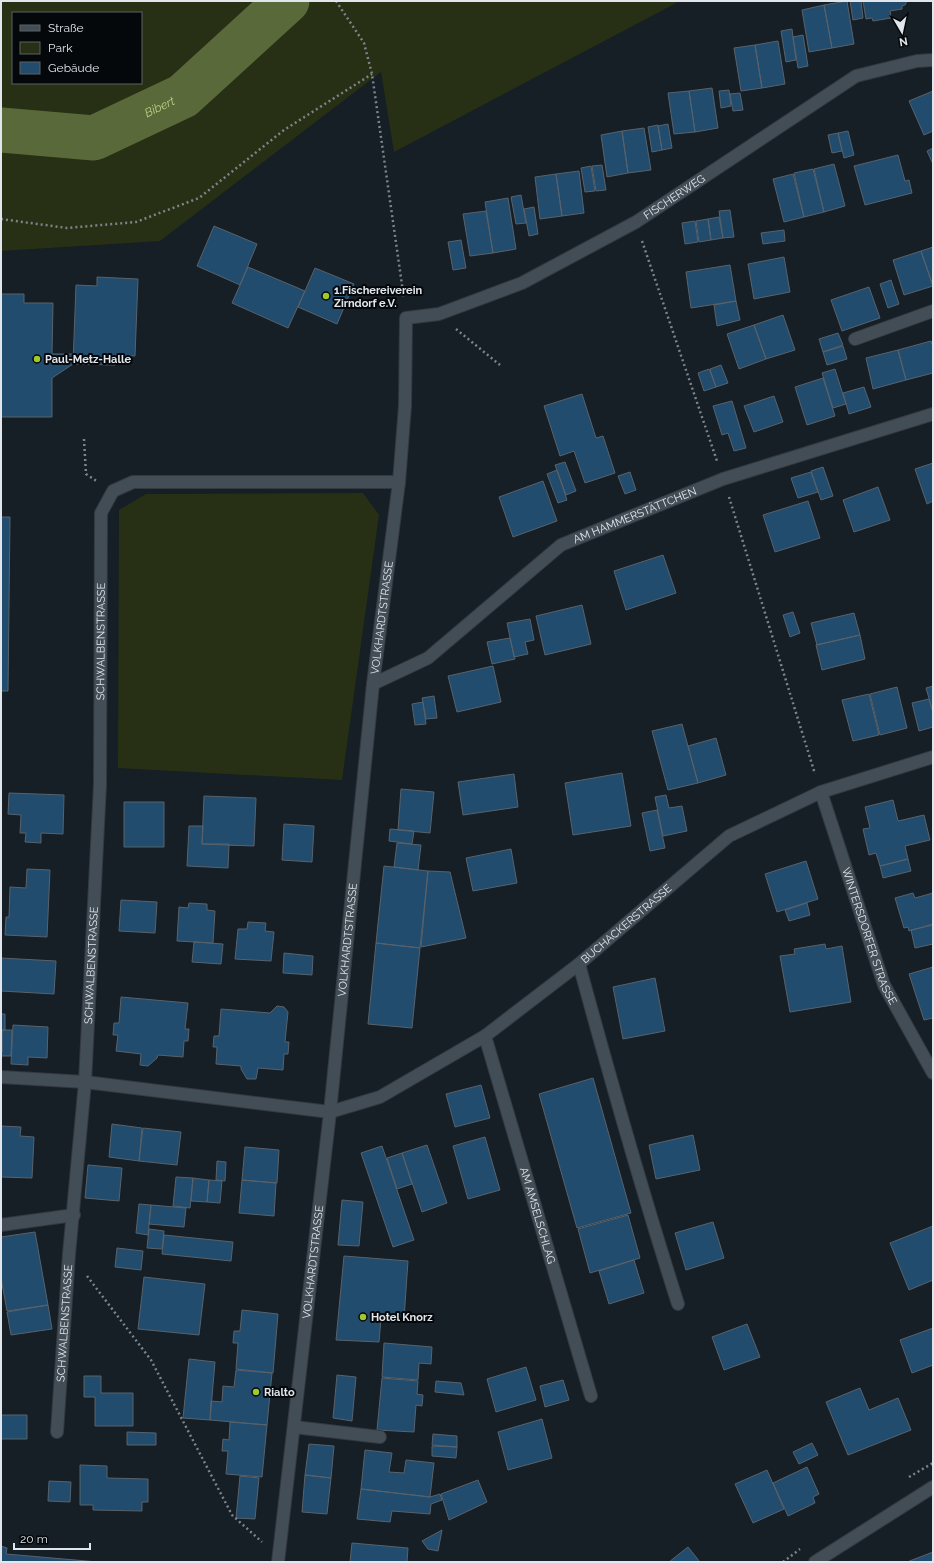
<svg xmlns="http://www.w3.org/2000/svg" width="934" height="1563" viewBox="0 0 934 1563" font-family="Raleway,sans-serif">
  <style>
    .green { fill: #273014; fill-rule: evenodd }
    .lines { fill: none; stroke-linecap: round; stroke-linejoin: round }
    .river { stroke: #5a6939; stroke-width: 45 }
    .building { fill: #224c6d; stroke: #58626b }
    .minor-casing { stroke: #343940; stroke-width: 14 }
    .path { stroke: #7d848b; stroke-width: 2.5; stroke-dasharray: 2 3; stroke-linecap: butt }
    .minor { stroke: #434d56; stroke-width: 12 }
    .poi-dot { fill: #a0c92b; stroke: #05080b; stroke-width: 1.5 }
    .labels { text-anchor: middle; stroke-width: 4; stroke-linejoin: round; paint-order: stroke }
    .street-label { font-size: 11px; fill: #e0e6ec; stroke: #05080b }
    .poi-label { font-size: 11px; font-weight: bold; fill: #e0e6ec; stroke: #05080b; text-anchor: start }
    .water-label { font-size: 12px; font-style: italic; fill: #b7d084; stroke: #05080b }
  </style>
  <rect width="100%" height="100%" fill="#161e26"/>
  <!-- green -->
  <path class="green" d="M1,1h679l-286,151 -13,-80 -221,169 -159,10zM13,13h128v70h-128z
    M363,493l16,22 -37,265 -224,-12 1,-258 27,-16z"/>
  <g class="lines">
    <!-- river -->
    <path class="river" id="s1" d="M1,130l93,8 89,-42 104,-95"/>
  </g>
  <!-- building -->
  <path class="building" d="M847,1l7,43 -22,4 -8,-43z
    M850,1h11l2,17 -10,2z
    M863,1h44l-2,4 -3,1v3l-12,2 1,7 -18,3 -1,-3 -6,1z
    M824,5l8,43 -23,4 -7,-42z
    M792,29l4,31 -10,2 -5,-31z
    M803,35l5,31 -10,2 -5,-31z
    M778,41l7,43 -23,4 -7,-43z
    M755,45l7,43 -21,3 -7,-43z
    M712,88l6,40 -23,4 -6,-41z
    M729,90l2,16 -10,2 -2,-17z
    M689,91l6,41 -21,2 -6,-41z
    M933,91v40l-9,4 -15,-34z
    M740,93l3,17 -10,1 -3,-17z
    M668,124l4,24 -10,2 -4,-24z
    M658,125l4,25 -10,2 -4,-25z
    M644,128l7,42 -23,3 -6,-42z
    M622,131l6,42 -21,4 -6,-42z
    M848,131l6,24 -10,3 -6,-25z
    M838,133l4,18 -10,2 -4,-18z
    M933,148v16l-6,-13z
    M898,155l7,26 4,-1 3,13 -47,12 -11,-39z
    M834,164l11,42 -21,6 -10,-43z
    M602,165l4,25 -10,1 -4,-25z
    M591,166l4,25 -10,1 -4,-24z
    M813,169l11,43 -20,5 -10,-44z
    M579,171l5,42 -22,3 -6,-42z
    M556,174l6,42 -22,3 -5,-42z
    M793,174l11,43 -20,5 -11,-43z
    M521,195l5,28 -10,1 -5,-27z
    M508,198l8,51 -23,4 -8,-51z
    M534,207l4,27 -9,2 -5,-27z
    M730,210l4,27 -11,1 -4,-27z
    M486,211l7,42 -23,3 -7,-42z
    M719,217l4,21 -12,2 -3,-21z
    M708,219l3,21 -12,2 -3,-21z
    M695,221l3,21 -13,2 -3,-21z
    M214,226l43,18 -17,41 -43,-19z
    M784,230l1,11 -22,3 -2,-11z
    M461,240l5,28 -13,2 -5,-28z
    M933,247v39l-12,-35z
    M921,251l12,35 -29,9 -11,-35z
    M784,257l6,35 -36,7 -6,-35z
    M730,265l6,36 -45,7 -5,-36z
    M248,267l57,24 -17,37 -56,-25z
    M315,268l39,16 -17,40 -39,-17z
    M97,277l41,2 -3,77 -20,-1v10l-42,-1 3,-79 21,1z
    M891,280l8,24 -11,4 -8,-24z
    M869,287l11,31 -38,13 -11,-31z
    M1,294h23v9h29l-1,51h21v10l-21,14v39h-51z
    M736,301l4,19 -23,6 -3,-21z
    M783,315l12,35 -29,9 -12,-34z
    M754,325l12,34 -27,10 -12,-35z
    M838,333l5,12 -20,7 -4,-13z
    M931,341l2,6v26l-27,7 -8,-30z
    M843,346l4,13 -20,6 -4,-13z
    M898,350l8,30 -33,9 -7,-31z
    M721,365l7,18 -12,4 -6,-18z
    M709,369l7,18 -12,4 -6,-18z
    M835,369l11,35 -13,4 -11,-35z
    M823,378l12,38 -28,9 -12,-38z
    M864,387l7,20 -22,7 -6,-21z
    M582,394l14,44 7,-2 12,37 -30,10 -11,-32 -14,5 -16,-50z
    M774,396l9,26 -29,10 -10,-26z
    M732,401l14,47 -12,3 -6,-18 -6,2 -9,-29z
    M565,462l11,29 -10,4 -11,-30z
    M933,463v38l-6,3 -12,-35z
    M823,467l10,29 -12,4 -10,-29z
    M557,470l10,30 -9,3 -11,-29z
    M630,472l6,18 -11,4 -7,-18z
    M811,472l7,20 -20,6 -7,-20z
    M543,481l14,40 -44,16 -14,-40z
    M878,487l12,33 -36,12 -11,-32z
    M808,501l12,37 -45,14 -12,-37z
    M1,517h9l-2,174h-7z
    M663,555l13,38 -50,17 -12,-39z
    M582,605l9,39 -46,11 -9,-39z
    M793,612l7,21 -10,4 -7,-22z
    M854,613l6,22 -43,10 -6,-22z
    M530,619l4,21 -9,2 3,12 -14,3 -7,-34z
    M860,635l5,24 -43,11 -6,-25z
    M510,638l5,21 -23,5 -5,-22z
    M493,666l8,36 -44,10 -9,-36z
    M933,686v26l-7,-24z
    M897,687l10,41 -27,7 -10,-41z
    M869,694l10,41 -26,6 -11,-41z
    M434,696l3,22 -11,1 -4,-21z
    M929,699l4,14v14l-14,4 -7,-28z
    M423,702l3,22 -11,1 -3,-21z
    M682,724l16,59 -30,7 -16,-59z
    M716,738l10,37 -28,8 -10,-37z
    M622,773l9,53 -58,9 -8,-52z
    M514,774l4,33 -55,8 -5,-33z
    M401,789l33,3 -4,41 -32,-3z
    M9,793l55,2 -1,39 -22,-1v10l-16,-1 1,-9h-6l1,-18 -13,-1z
    M666,795l3,13 13,-2 5,25 -24,5 -8,-39z
    M204,796l52,2 -2,48 -52,-2z
    M893,800l5,21 26,-6 6,25 -25,6 3,13 -28,7 -4,-13 -7,2 -6,-26 7,-1 -5,-21z
    M124,802h40v45h-40z
    M657,810l8,38 -15,3 -8,-38z
    M284,824l30,2 -2,36 -30,-2z
    M189,826h14l-1,18h27l-1,24 -41,-2z
    M390,829l24,2 -2,13 -23,-3z
    M397,843l24,2 -3,25 -24,-3z
    M511,849l6,34 -44,8 -7,-33z
    M908,859l3,12 -28,7 -3,-12z
    M806,861l12,38 -41,13 -12,-38z
    M384,866l44,5 -8,77 -44,-5z
    M27,869l23,1 -3,67 -42,-2 1,-18h3l1,-30 16,1z
    M428,871l22,1 16,66 -45,9z
    M913,893l2,5 18,-5v31l-24,7 -1,-4 -4,1 -9,-30z
    M121,900l36,2 -2,31 -36,-2z
    M189,903l18,1v6l8,1 -2,32 -36,-2 2,-34 9,1z
    M807,903l3,12 -21,6 -4,-11z
    M248,922l18,1 -1,8 9,1 -3,29 -36,-2 3,-30h9z
    M933,925v19l-18,4 -4,-18z
    M194,942l29,2 -2,20 -29,-2z
    M376,943l44,5 -8,80 -44,-4z
    M825,944l1,5 16,-3 9,56 -61,10 -10,-56 15,-2 -1,-5z
    M284,953l29,3 -1,19 -29,-2z
    M1,958l55,3 -2,33 -53,-3z
    M933,967v51l-9,2 -15,-46z
    M655,978l10,53 -42,8 -10,-52z
    M121,997l67,6 -3,26h4l-1,12h-4l-1,16 -25,-2 -1,3 -9,8 -8,-1 1,-11 -25,-3 2,-16h-5l1,-12h5z
    M277,1006l7,1 4,5 -3,30h4l-1,12h-4l-1,16 -25,-2 -2,11h-9l-6,-10v-3l-25,-2 1,-17h-4l1,-11h5l2,-27 49,4z
    M1,1014h4v16h-3v22z
    M13,1025l35,2 -1,31 -19,-1v8l-17,-1z
    M2,1030h10l-1,26h-10z
    M593,1078l38,135 -54,15 -38,-134z
    M481,1085l9,33 -35,9 -9,-33z
    M112,1124l30,4 -3,33 -30,-4z
    M1,1126l20,1 -1,9 14,1 -2,41 -31,-1v4z
    M143,1128l38,4 -4,33 -38,-4z
    M693,1135l7,35 -44,9 -7,-34z
    M485,1137l15,53 -32,9 -15,-53z
    M427,1145l20,58 -25,9 -20,-59z
    M382,1146l32,94 -21,7 -32,-94z
    M245,1147l34,3 -2,33 -35,-3z
    M402,1153l10,31 -15,5 -10,-31z
    M217,1161l9,1 -1,19 -9,-1z
    M88,1165l34,3 -3,33 -34,-3z
    M176,1177l17,1 -3,30 -17,-2z
    M193,1178l16,2 -2,22 -16,-1z
    M209,1180l13,1 -2,22 -13,-1z
    M242,1180l34,3 -2,33 -35,-3z
    M342,1200l21,2 -4,44 -21,-1z
    M139,1204l12,1 -3,30 -12,-2z
    M151,1205l35,3 -2,19 -35,-3z
    M628,1215l12,43 -50,15 -12,-44z
    M713,1222l11,36 -38,12 -11,-37z
    M933,1226v54l-24,10 -19,-47z
    M149,1229l15,2 -2,18 -15,-1z
    M35,1232l13,73 -41,6 -6,-33v-41z
    M164,1235l69,7 -2,19 -69,-7z
    M117,1248l26,3 -2,19 -26,-3z
    M344,1256l64,5 -4,58 -23,-1 -2,24 -43,-2z
    M634,1260l10,33 -35,11 -10,-33z
    M144,1277l61,7 -6,51 -61,-6z
    M48,1305l4,24 -41,6 -4,-23z
    M242,1310l36,4 -5,59 -37,-4 2,-26h-5l1,-12h6z
    M747,1324l13,33 -36,13 -12,-33z
    M933,1328v37l-21,8 -12,-33z
    M384,1343l48,4 -1,17 -12,-1 -1,17 -36,-3z
    M189,1359l26,3 -5,58 -27,-2z
    M526,1367l10,33 -40,12 -9,-33z
    M236,1370l36,3 -5,52 -57,-5 1,-19 11,1 1,-16 11,1z
    M337,1375l19,2 -4,44 -19,-3z
    M84,1376h17v17h32v33h-38v-29h-11z
    M382,1378l36,3 -1,13 6,1 -1,11 -6,-1 -2,27 -37,-2z
    M563,1380l6,20 -24,7 -5,-21z
    M436,1381l25,2 3,12 -29,-3z
    M860,1388l9,22 29,-12 13,32 -63,25 -22,-53z
    M1,1415h26v24h-26z
    M542,1419l10,39 -44,12 -10,-38z
    M230,1422l37,3 -5,52 -36,-3 2,-23h-6l1,-12 6,1z
    M127,1432l29,1v12h-29z
    M433,1434l24,2v11l-25,-2z
    M812,1443l6,12 -19,9 -6,-12z
    M309,1444l25,2 -3,32 -26,-3z
    M432,1446l25,1 -1,11 -24,-2z
    M365,1450l27,3 -3,19 15,1 2,-13 28,3 -4,34 -69,-8z
    M80,1465l27,1v12l41,1v23h-6v9l-49,-1v-5h-13z
    M807,1467l12,27 -6,3 2,6 -27,13 -15,-33z
    M767,1470l17,39 -31,14 -18,-39z
    M305,1475l26,3 -4,36 -25,-2z
    M240,1476l19,2 -4,41 -19,-1z
    M478,1480l9,22 -38,18 -8,-26z
    M49,1481l22,1 -1,20 -22,-1z
    M361,1489l69,8 10,-3 2,6 -11,4 -1,10 -38,-3 -2,11 -33,-3z
    M442,1530l-4,21 -10,-2 -6,-8z
    M352,1543l56,5 -1,14h-57z
    M1,1546l6,2 -1,6 92,8h-97z
    M688,1547l12,15h-31z
    M933,1552v10h-26z"/>
  <g class="lines">
    <!-- minor casing -->
    <g class="minor-casing">
      <g id="minor">
        <path d="M855,339l78,-28"/>
        <path id="s2" d="M373,684l55,-26 133,-113 162,-66 210,-65"/>
        <path id="s3" d="M821,792l63,193 49,88"/>
        <path d="M579,964c31,114 63,227 99,340"/>
        <path id="s4" d="M485,1036l106,360"/>
        <path id="s5" d="M1,1077l84,5 245,30 50,-15 105,-61 94,-72 150,-128 92,-44 112,-35"/>
        <path d="M1,1225l73,-10"/>
        <path d="M294,1427l86,10"/>
        <path id="s6" d="M57,1432l12,-178 16,-172 15,-297 1,-272 12,-22 20,-9h266"/>
        <path id="s7" d="M278,1562l52,-450 43,-428 26,-202 6,-76 1,-88 33,-4 83,-31 114,-61 220,-146 61,-15 16,-1"/>
        <path d="M815,1562l118,-75"/>
      </g>
    </g>
    <!-- path -->
    <path class="path" d="M336,1l28,42 8,31 32,225
      M1,219l66,9 69,-6 63,-24 85,-68 88,-56
      M642,241l75,220
      M456,329l44,36
      M84,439l2,35 12,8
      M729,497l86,277
      M87,1276l64,84 81,155 30,27
      M909,1477l24,-14
      M783,1562l17,-13"/>
    <!-- minor -->
    <use href="#minor" class="minor"/>
  </g>
  <!-- markers -->
  <g class="poi-dot">
    <circle cx="326" cy="296" r="4"/>
    <circle cx="37" cy="359" r="4"/>
    <circle cx="363" cy="1317" r="4"/>
    <circle cx="256" cy="1392" r="4"/>
  </g>
  <g class="labels">
    <!-- street labels -->
    <g class="street-label">
      <text dy="4" stroke="none"><textPath href="#s7" startOffset="1548">FISCHERWEG</textPath></text>
      <text dy="4" stroke="none"><textPath href="#s2" startOffset="315">AM HAMMERSTÄTTCHEN</textPath></text>
      <text dy="4" stroke="none"><textPath href="#s7" startOffset="950">VOLKHARDTSTRASSE</textPath></text>
      <text dy="4" stroke="none"><textPath href="#s6" startOffset="792">SCHWALBENSTRASSE</textPath></text>
      <text dy="4" stroke="none"><textPath href="#s5" startOffset="685">BUCHACKERSTRASSE</textPath></text>
      <text dy="4" stroke="none"><textPath href="#s3" startOffset="152">WINTERSDORFER STRASSE</textPath></text>
      <text dy="4" stroke="none"><textPath href="#s7" startOffset="626">VOLKHARDTSTRASSE</textPath></text>
      <text dy="4" stroke="none"><textPath href="#s6" startOffset="468">SCHWALBENSTRASSE</textPath></text>
      <text dy="4" stroke="none"><textPath href="#s4" startOffset="187">AM AMSELSCHLAG</textPath></text>
      <text dy="4" stroke="none"><textPath href="#s7" startOffset="302">VOLKHARDTSTRASSE</textPath></text>
      <text dy="4" stroke="none"><textPath href="#s6" startOffset="109">SCHWALBENSTRASSE</textPath></text>
    </g>
    <!-- poi labels -->
    <g class="poi-label">
      <text x="334" y="294">1.Fischereiverein<tspan x="334" dy="13">Zirndorf e.V.</tspan></text>
      <text x="45" y="363">Paul-Metz-Halle</text>
      <text x="371" y="1321">Hotel Knorz</text>
      <text x="264" y="1396">Rialto</text>
    </g>
    <!-- water labels -->
    <g class="water-label">
      <text dy="4" stroke="none"><textPath href="#s1" startOffset="166">Bibert</textPath></text>
    </g>
  </g>
  <!-- border -->
  <rect width="934" height="1563" fill="none" stroke="#e0e6ec" stroke-width="4"/>
  <!-- legend -->
  <rect x="12" y="12" width="130" height="72" fill="#05080b" stroke="#5d6165"/>
  <rect x="20" y="25" width="20" height="6" fill="#434d56" stroke="#5d6165"/>
  <text x="48" y="32" font-size="12" fill="#e0e6ec">Straße</text>
  <rect x="20" y="42" width="20" height="12" fill="#273014" stroke="#5d6165"/>
  <text x="48" y="52" font-size="12" fill="#e0e6ec">Park</text>
  <rect x="20" y="62" width="20" height="12" fill="#224c6d" stroke="#5d6165"/>
  <text x="48" y="72" font-size="12" fill="#e0e6ec">Gebäude</text>
  <!-- north arrow -->
  <g transform="translate(902 32) rotate(171)" stroke="#05080b" stroke-width="3" paint-order="stroke">
  <path d="M0-3L7 15L0 10L-7 15Z" fill="#e0e6ec"/>
  <text y="-6" font-size="11" font-weight="bold" text-anchor="middle" fill="#e0e6ec">N</text>
  </g>
  <!-- scale -->
  <path d="M14 1543v6h76v-6" fill="none" stroke="#e0e6ec" stroke-width="2"/>
  <text x="20" y="1543" font-size="12" fill="#e0e6ec" stroke="#05080b" stroke-width="3" paint-order="stroke">20 m</text>
</svg>
